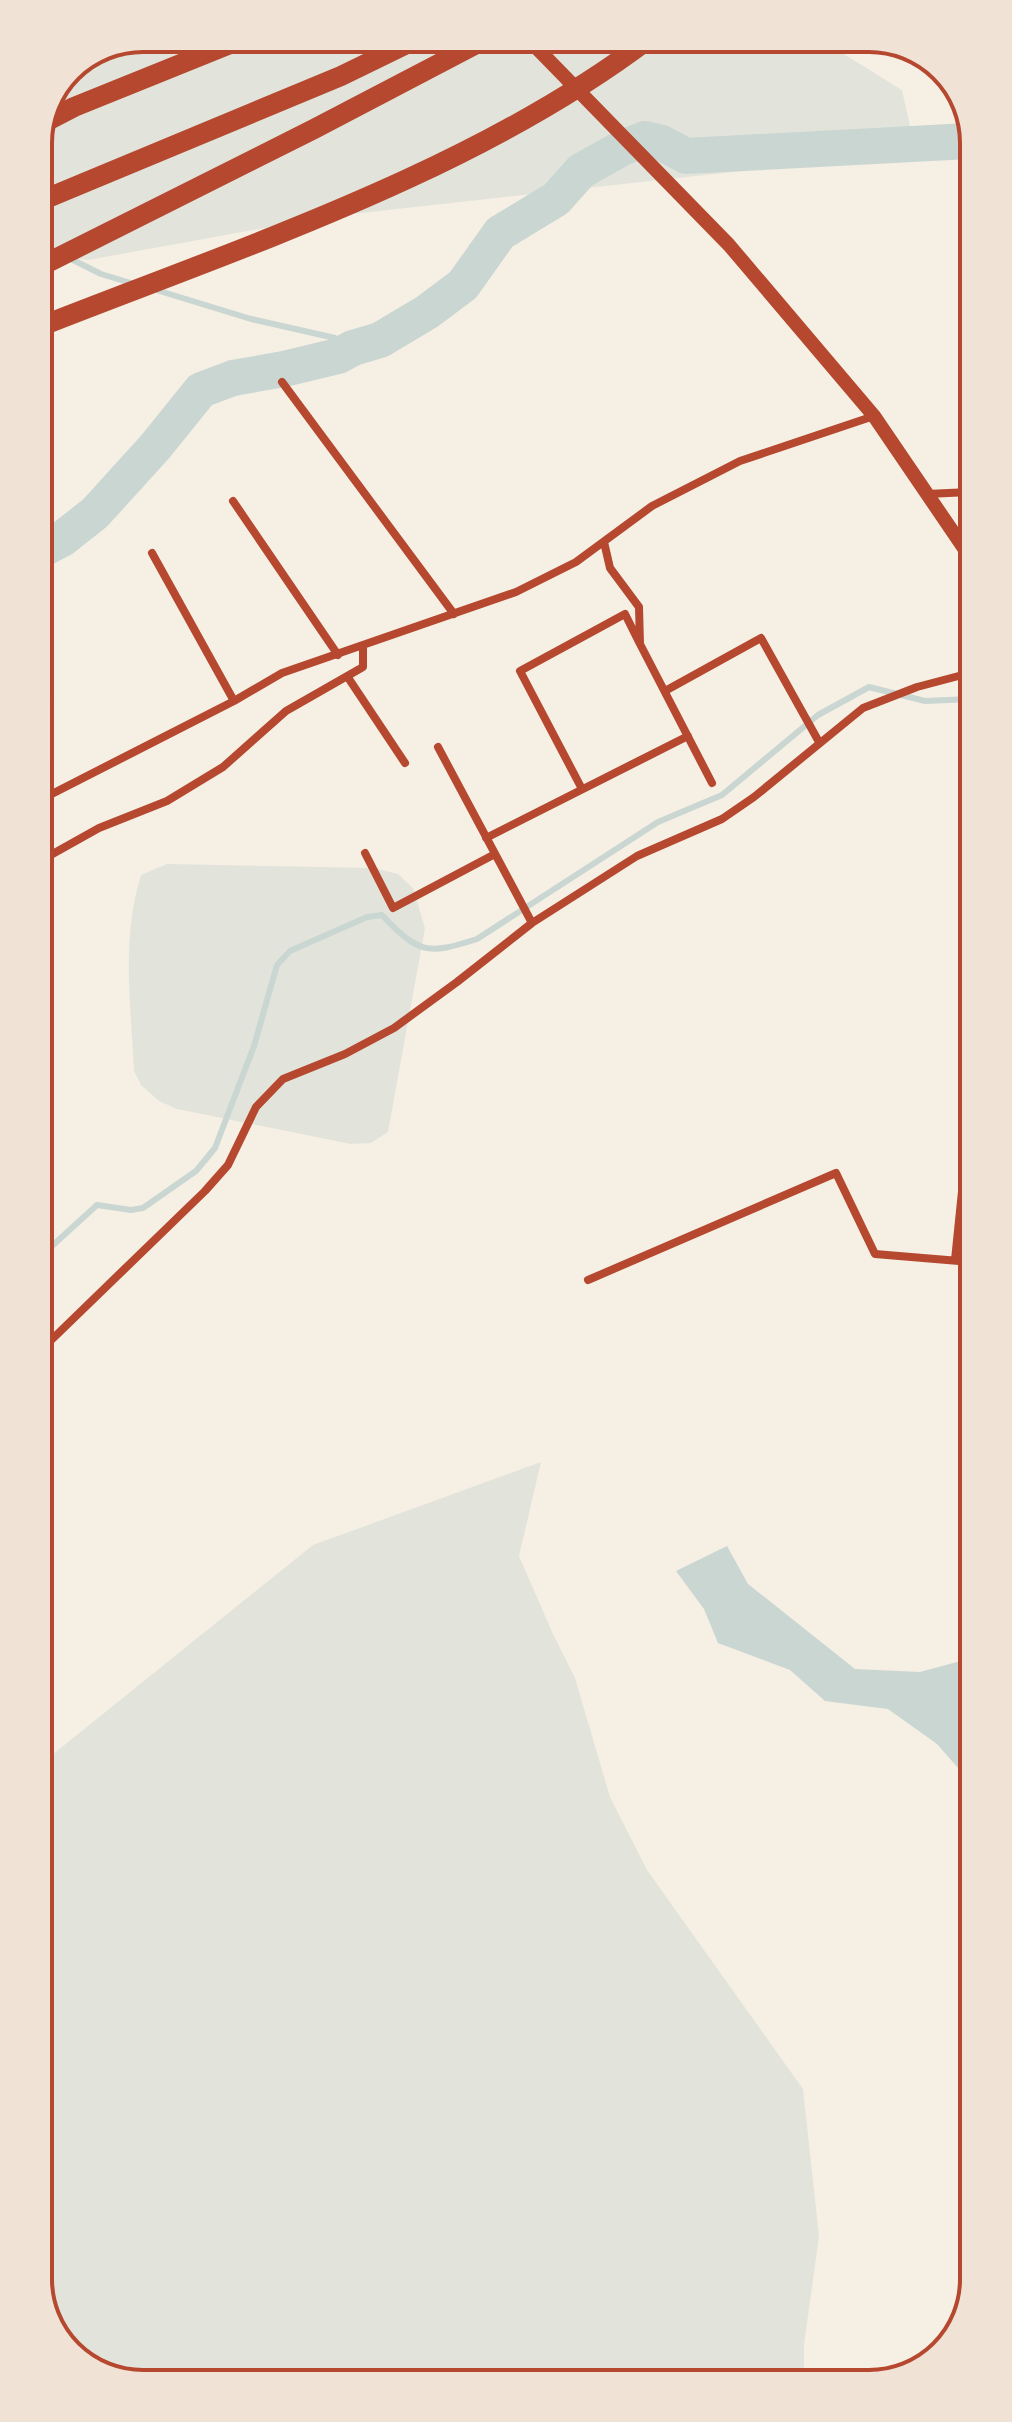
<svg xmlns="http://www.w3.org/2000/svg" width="1012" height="2422" viewBox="0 0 1012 2422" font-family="'Fira Sans',sans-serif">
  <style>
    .green { fill: #e2e4dc }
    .water { fill: #c9d6d2 }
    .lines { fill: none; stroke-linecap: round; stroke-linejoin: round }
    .stream { stroke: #c9d6d2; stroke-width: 6 }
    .river { stroke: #c9d6d2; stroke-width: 36 }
    .minor { stroke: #b5482f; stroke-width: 8 }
    .tertiary { stroke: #b5482f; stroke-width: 14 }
    .trunk { stroke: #b5482f; stroke-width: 20 }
    .rim { fill: none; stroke: #b5482f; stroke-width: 4 }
  </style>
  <rect width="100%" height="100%" fill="#f6efe4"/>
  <!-- green -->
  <path class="green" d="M143,38h412l52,15 54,-15h157l84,52 8,36 -6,12 -73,23 -506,56 -237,43 -50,-6v-118l31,-68z
    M167,864l207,4 24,6 15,14 12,40 -37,204 -17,11 -20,1 -174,-35 -18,-8 -18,-16 -7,-14c-3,-64 -13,-133 7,-196z
    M541,1462l-22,94 34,78 22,44 35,119 37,73 156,219 16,147 -15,109v34l-668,5 -57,-22 -36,-50 -1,-549 271,-218z"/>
  <!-- water -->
  <path class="water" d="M727,1546l21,38 107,85 65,3 52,-14 1,127 -36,-41 -49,-35 -63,-8 -35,-31 -72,-27 -14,-34 -28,-38z"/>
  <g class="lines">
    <!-- stream -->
    <path class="stream" d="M38,243l19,9
      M67,257l34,17 33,10
      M153,289l98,30 84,19 18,10
      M41,1256l56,-51 34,5 12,-2 53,-37 19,-23 39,-102 23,-81 13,-14 77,-34 15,-2c37,39 45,40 95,24l181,-117 64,-27 96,-80 51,-28 56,14 45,-2
      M893,2379l25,-12"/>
    <!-- river -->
    <path class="river" d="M39,551l23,-12 33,-26 60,-66 46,-57 32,-12 51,-9 54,-13 15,-8 27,-8 47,-28 36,-27 37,-52 56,-34 25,-28 41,-23 23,-9 17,4 24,13 283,-15"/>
    <!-- minor -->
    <path class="minor" d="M66,76l79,-38
      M282,382l172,232
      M927,494l43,-2
      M233,501l105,154
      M604,542l6,26 29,39 1,37 72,139
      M152,553l82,148
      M347,676l58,87
      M665,691l96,-53 58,104
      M438,747l94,176
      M582,789l-62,-118 105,-57 15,30
      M40,800l194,-99 48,-28 234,-81 60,-30 76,-56 88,-45 134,-45
      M486,838l202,-102
      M365,853l28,55 102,-54
      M40,861l59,-33 68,-27 56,-34 63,-56 77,-44v-21
      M955,1260l14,-137
      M588,1280l248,-107 39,81 96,8
      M41,1350l164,-159 23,-26 28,-58 27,-28 62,-25 49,-26 63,-46 75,-59 105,-67 85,-37 32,-22 109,-89 54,-21 53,-14"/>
    <!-- tertiary -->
    <path class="tertiary" d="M527,38l202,207 145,171 96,141"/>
    <!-- trunk -->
    <path class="trunk" d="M45,122l29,-15 171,-69
      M38,202l303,-126 78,-38
      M39,267l275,-138 174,-91
      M39,327c203,-80 436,-156 611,-289"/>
  </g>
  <!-- crop -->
  <path d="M0 0H1012V2422H0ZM143 52H869A91 91 0 0 1 960 143V2279A91 91 0 0 1 869 2370H143A91 91 0 0 1 52 2279V143A91 91 0 0 1 143 52Z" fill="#f1e2d6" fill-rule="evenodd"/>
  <path class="rim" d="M143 52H869A91 91 0 0 1 960 143V2279A91 91 0 0 1 869 2370H143A91 91 0 0 1 52 2279V143A91 91 0 0 1 143 52Z"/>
</svg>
